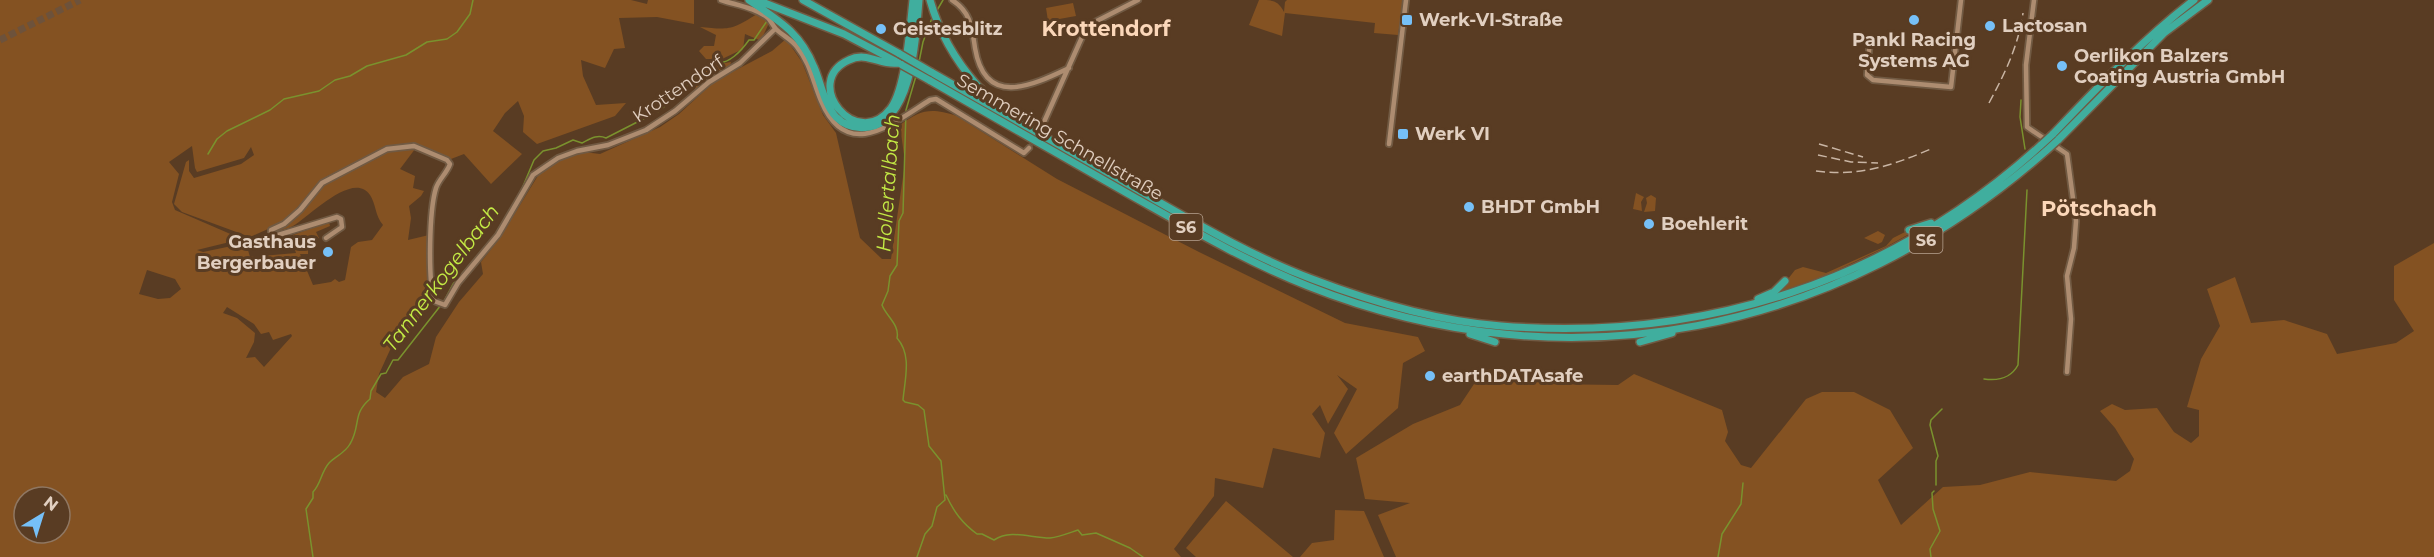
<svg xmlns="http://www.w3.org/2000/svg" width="2434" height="557" viewBox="0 0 2434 557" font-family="Montserrat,sans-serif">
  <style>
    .green { fill: #845222; fill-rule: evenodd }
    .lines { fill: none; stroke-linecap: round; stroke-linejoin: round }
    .stream { stroke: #7a922e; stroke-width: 1.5 }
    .minor-tunnel { stroke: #6d523b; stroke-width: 4.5; stroke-dasharray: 4.5 2; stroke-linecap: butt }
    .highway-tunnel { stroke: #6d523b; stroke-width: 7; stroke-dasharray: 7 3.5; stroke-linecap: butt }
    .minor-casing { stroke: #715a43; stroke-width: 8 }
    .highway-casing { stroke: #715a43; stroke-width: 10 }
    .minor { stroke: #ad8c70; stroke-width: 4.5 }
    .highway { stroke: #40ae9e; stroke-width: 7 }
    .rail { stroke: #c9b5a4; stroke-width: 1.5; stroke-dasharray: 9 4.5; stroke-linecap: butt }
    .highway-bridge-casing { stroke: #715a43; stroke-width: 10; stroke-linecap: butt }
    .highway-bridge { stroke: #40ae9e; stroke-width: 7 }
    .poi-dot { fill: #76c0f7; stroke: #593c23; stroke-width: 2 }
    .labels { text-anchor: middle; stroke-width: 6; stroke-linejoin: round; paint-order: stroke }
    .shield { fill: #593c23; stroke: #b8a391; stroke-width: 1.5 }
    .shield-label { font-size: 16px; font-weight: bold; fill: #e1cfc0 }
    .poi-label { font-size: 18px; font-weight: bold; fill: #e1cfc0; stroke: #593c23; text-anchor: start }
    .street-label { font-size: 18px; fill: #e1cfc0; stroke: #593c23 }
    .water-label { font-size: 20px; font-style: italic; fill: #c4eb45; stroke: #593c23 }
    .quarter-label { font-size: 21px; font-weight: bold; fill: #fbd7b9; stroke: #593c23 }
  </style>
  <rect width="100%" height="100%" fill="#593c23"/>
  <!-- green -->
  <path class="green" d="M0,0h631l16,4 1,-4h46v24l-37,-7 -38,1 6,30 -11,1 -9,19 -24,-8 2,16 13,29 30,-2 -11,13 -78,28 -14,-12 1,-16 -6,-15 -13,12 -12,18 29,23 -31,30 -27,-30 -13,5 -39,-16 -12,1 -22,7 -50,25 -11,8 -31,37 -36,16 -68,-25 -8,-8 12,-42 3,-2v11l5,7 47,-14 13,-9 -3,-8 -7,11 -47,14 -2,-4 -3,-22 -23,16 10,12 -7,28 3,8 67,29 -45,11 6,2 43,-9 4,14 46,-4 -1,-3 13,-4v8h-8l13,31 18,-3 4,-3 4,3 6,-2 6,-33 7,-5 14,-2 11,-15c-8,-9 -7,-21 -13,-30 -17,-25 -62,23 -77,31 -5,3 -12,4 -18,5l8,-4c12,-14 26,-34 41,-45 18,-11 71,-40 91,-33l-15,20 15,7 -2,12 11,3 -3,5 -12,10 2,12 -3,22 21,-5 1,15 -2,23 3,25 -16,27 -20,14 -16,35 -3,18 9,6 18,-21 26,-13 7,-27 23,-35 24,-28 -2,-12 18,-23 40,-65 12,-9 18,-9 15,-4 16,2 60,-27 19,-13 36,-33 57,-30 14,-12 16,23 21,53 13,18 24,105 22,21h9l14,-96 -5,-38c22,-16 31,-17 57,-9l100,63 142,73 146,71 73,14 7,14 -22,12 -5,45 -52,46 -12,-21 23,-44 -20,-14 11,14 -20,35 -8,-19 -8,9 13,19 -5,25 -47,-10 -10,40 -48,-10 -1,18 -40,53 7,8h-1181zM147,270l28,9 6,10 -11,9 -12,1 -19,-5zM227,307l27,17 7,10 8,-2 4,8 18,-6 1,2 -28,31 -9,-10 -9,1 8,-16 1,-9 -18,-15 -14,-5zM24,497h36v36h-36z
    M1259,0c13,0 19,0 25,12l1,-10 2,-2h116l-5,35 -24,-2 1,-10 -90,-10 -3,23 -33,-11z
    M1073,3l3,13 -28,5 -2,-13z
    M757,14l12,9 -6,13 -4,4 -14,-6 -2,15 -21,10h-16l-7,-8 5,-5h10l2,-11 -16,-8c29,3 32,3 57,-13z
    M731,62l-1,4 -12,5 -23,19v-9l18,-16z
    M1636,193l8,4 -3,5 1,9 -9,-2z
    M1651,195l5,3 -1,13 -11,1 3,-9 -1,-5z
    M329,222l1,4 -14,6 3,6 -21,7 -5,-10z
    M1878,231l7,4 -3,7 -4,2 -14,-6z
    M1905,232l6,1 -25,14 -57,27 -52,19 18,-23 8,-3 23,6 60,-27 7,-8z
    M2434,243v314h-1038l-18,-42 32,-12 -45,-4 -9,-41 57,-34 47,-19 24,-36 40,4 19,11 75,1 16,-11 88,36 6,22 -3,9 16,24 10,3 55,-69 16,-7h32l36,18 23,38 -35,32 23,45 42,-38 37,-2 50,-13 86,9 14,-10 4,-12 -19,-31 -15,-17 12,-7 13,6 32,-2 17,24 17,11 8,-7v-26l-12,-3 14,-48 19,-33 -13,-37 28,-12 16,46 33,-3 43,14 10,20 59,-11 18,-12 -20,-31v-34z
    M1226,501l67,56h-97l-10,-9z
    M1335,510l29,1 20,46h-84l12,-14 22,-3z"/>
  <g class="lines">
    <!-- stream -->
    <path class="stream" d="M936,12l7,-12
      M919,62l4,-20 9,-24
      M916,76l-10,34 -3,103 -4,8 -2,44 -7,11 -2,15 -6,14c4,11 18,20 15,33 15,17 8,40 6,62l2,2 13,3 6,5 5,36 12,15 4,39 -8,7 -5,19 -7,8 -8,23
      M2021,100l-1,17 5,32
      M658,112l34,-30 7,-10 5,-1 11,-9c13,4 27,-12 34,-22h5l13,-19
      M208,154l9,-15 10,-8 43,-21 14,-11 35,-8 16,-11 15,-4 17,-10 39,-11 21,-13 20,-3 10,-7 13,-18 3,-14
      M444,301l9,-17 40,-46 28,-47 13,-31 9,-9 13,-3 17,-8 9,3c8,-4 15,-9 24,-5l47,-24
      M1984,379c14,2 27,-1 34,-14l9,-175
      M1936,485v-24l2,-5 -8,-31 1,-5 11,-11
      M946,495c8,17 16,28 31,39h5l12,6c17,-11 36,-2 56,-2 9,-1 19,-5 28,-8l4,5 14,-2 34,15 13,9
      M313,557l-7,-48 7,-11v-6c8,-8 8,-20 16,-29 7,-7 16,-10 21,-19 11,-18 2,-30 20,-45l1,-8 10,-17 5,-1 7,-13h5l43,-55
      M1718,557l4,-23 19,-30 2,-21
      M1931,557l-1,-8 10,-18 -7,-22 -1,-16 2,-2"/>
    <!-- minor-tunnel -->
    <path class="minor-tunnel" d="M1029,148l15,-26"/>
    <!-- highway-tunnel -->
    <path class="highway-tunnel" d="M0,40l80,-40"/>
    <!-- minor casing -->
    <g class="minor-casing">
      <path id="minor" d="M721,0c15,5 35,8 47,18 3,3 5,8 8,11 7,7 15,10 21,18 13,16 16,35 24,54 26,62 72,22 109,-1l6,-1 88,54 5,-5
        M952,0c19,12 20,28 23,48 10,60 56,38 94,20
        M2034,0l-8,65 1,62 40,27 9,67 -2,27 -7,28 4,43 -4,53
        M1870,39l-3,36 6,5 78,7 10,-87
        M1044,122l43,-96 51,-26
        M1389,144l17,-144
        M326,238l16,-11 -1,-8 -4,-2 -62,19 -4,-3v-3l13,-6 16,-14 22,-27 65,-34 27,-3 33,14 3,4c-3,9 -11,15 -14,24 -7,23 -8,90 -2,113l11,4 13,-22 40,-48 35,-60 25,-17 19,-7 31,-6 38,-15 29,-19 34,-29 31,-19 35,-34"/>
    </g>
    <!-- highway casing -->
    <g class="highway-casing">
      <path id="highway" d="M749,0c29,20 51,32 65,67 7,16 10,37 22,50 9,9 21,12 33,10 44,-7 47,-92 50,-127
        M757,0l87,34 55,29
        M803,0l97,54
        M930,0c9,32 25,60 47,85 9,9 19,17 26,26
        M898,63c-17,3 -31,-12 -49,-3 -49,22 8,93 42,48 15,-21 19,-81 22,-108
        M931,72c69,39 138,79 207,118 56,32 113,66 174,89 60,23 124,42 189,47 201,16 390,-44 540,-181
        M929,80c68,39 136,78 203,116 57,32 115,66 176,90 260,103 531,48 739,-136
        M2052,135c45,-47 90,-95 142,-135
        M2058,140l106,-107 44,-33
        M1909,230l22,-7
        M1758,299l16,-7 11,-11
        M1470,334l25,8
        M1640,342l32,-9"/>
    </g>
    <!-- minor -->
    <use href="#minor" class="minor"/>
    <!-- highway -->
    <use href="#highway" class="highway"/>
    <!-- rail -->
    <path class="rail" d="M1989,103c16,-30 29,-56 34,-90
      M1819,144l44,13
      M1818,155l33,7 27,1
      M1816,171c43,6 78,-6 117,-23"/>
    <!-- highway-bridge casing -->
    <g class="highway-bridge-casing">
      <path id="highway-bridge" d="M900,54l31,18
        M902,65l27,15
        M2041,145l11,-10
        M2047,150l11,-10"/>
    </g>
    <!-- highway-bridge -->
    <use href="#highway-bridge" class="highway-bridge"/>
  </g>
  <!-- markers -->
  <g class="poi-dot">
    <rect x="1401" y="14" width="12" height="12" rx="3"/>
    <circle cx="1914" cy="20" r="6"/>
    <circle cx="1990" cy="26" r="6"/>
    <circle cx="881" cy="29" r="6"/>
    <circle cx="2062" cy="66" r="6"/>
    <rect x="1397" y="128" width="12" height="12" rx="3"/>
    <circle cx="1469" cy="207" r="6"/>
    <circle cx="1649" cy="224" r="6"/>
    <circle cx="328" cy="252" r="6"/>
    <circle cx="1430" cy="376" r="6"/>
  </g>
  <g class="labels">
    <!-- shield labels -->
    <g class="shield">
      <rect x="1169.5" y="214" width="33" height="26" rx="4.5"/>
      <rect x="1909.5" y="227" width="33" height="26" rx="4.5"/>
    </g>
    <g class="shield-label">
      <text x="1186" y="233">S6</text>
      <text x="1926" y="246">S6</text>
    </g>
    <!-- poi labels -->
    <g class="poi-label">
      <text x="1419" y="26">Werk-VI-Straße</text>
      <text x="2002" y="32">Lactosan</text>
      <text x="893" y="35">Geistesblitz</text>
      <text x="1914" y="46" text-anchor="middle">Pankl Racing<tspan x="1914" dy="21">Systems AG</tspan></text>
      <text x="2074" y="62">Oerlikon Balzers<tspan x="2074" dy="21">Coating Austria GmbH</tspan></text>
      <text x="1415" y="140">Werk VI</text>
      <text x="1481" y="213">BHDT GmbH</text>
      <text x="1661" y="230">Boehlerit</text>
      <text x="316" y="248" text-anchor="end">Gasthaus<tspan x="316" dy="21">Bergerbauer</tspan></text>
      <text x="1442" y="382">earthDATAsafe</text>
    </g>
    <!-- street labels -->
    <g class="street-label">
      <text transform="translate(678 89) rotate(-34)" y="6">Krottendorf</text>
      <text transform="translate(1060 137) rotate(30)" y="6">Semmering Schnellstraße</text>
    </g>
    <!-- water labels -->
    <g class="water-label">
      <text transform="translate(888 183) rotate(-86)" y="7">Hollertalbach</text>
      <text transform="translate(441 278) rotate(-53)" y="7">Tannerkogelbach</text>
    </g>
    <!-- quarter labels -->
    <g class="quarter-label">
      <text x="1106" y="36">Krottendorf</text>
      <text x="2099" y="216">Pötschach</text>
    </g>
  </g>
  <!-- north arrow -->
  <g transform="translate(42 515) rotate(38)"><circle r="28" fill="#593c23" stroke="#8f7762" stroke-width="1.5"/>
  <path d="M0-4.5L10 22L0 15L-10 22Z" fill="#76c0f7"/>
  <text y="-9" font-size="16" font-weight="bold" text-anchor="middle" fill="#e1cfc0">N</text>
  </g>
</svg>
